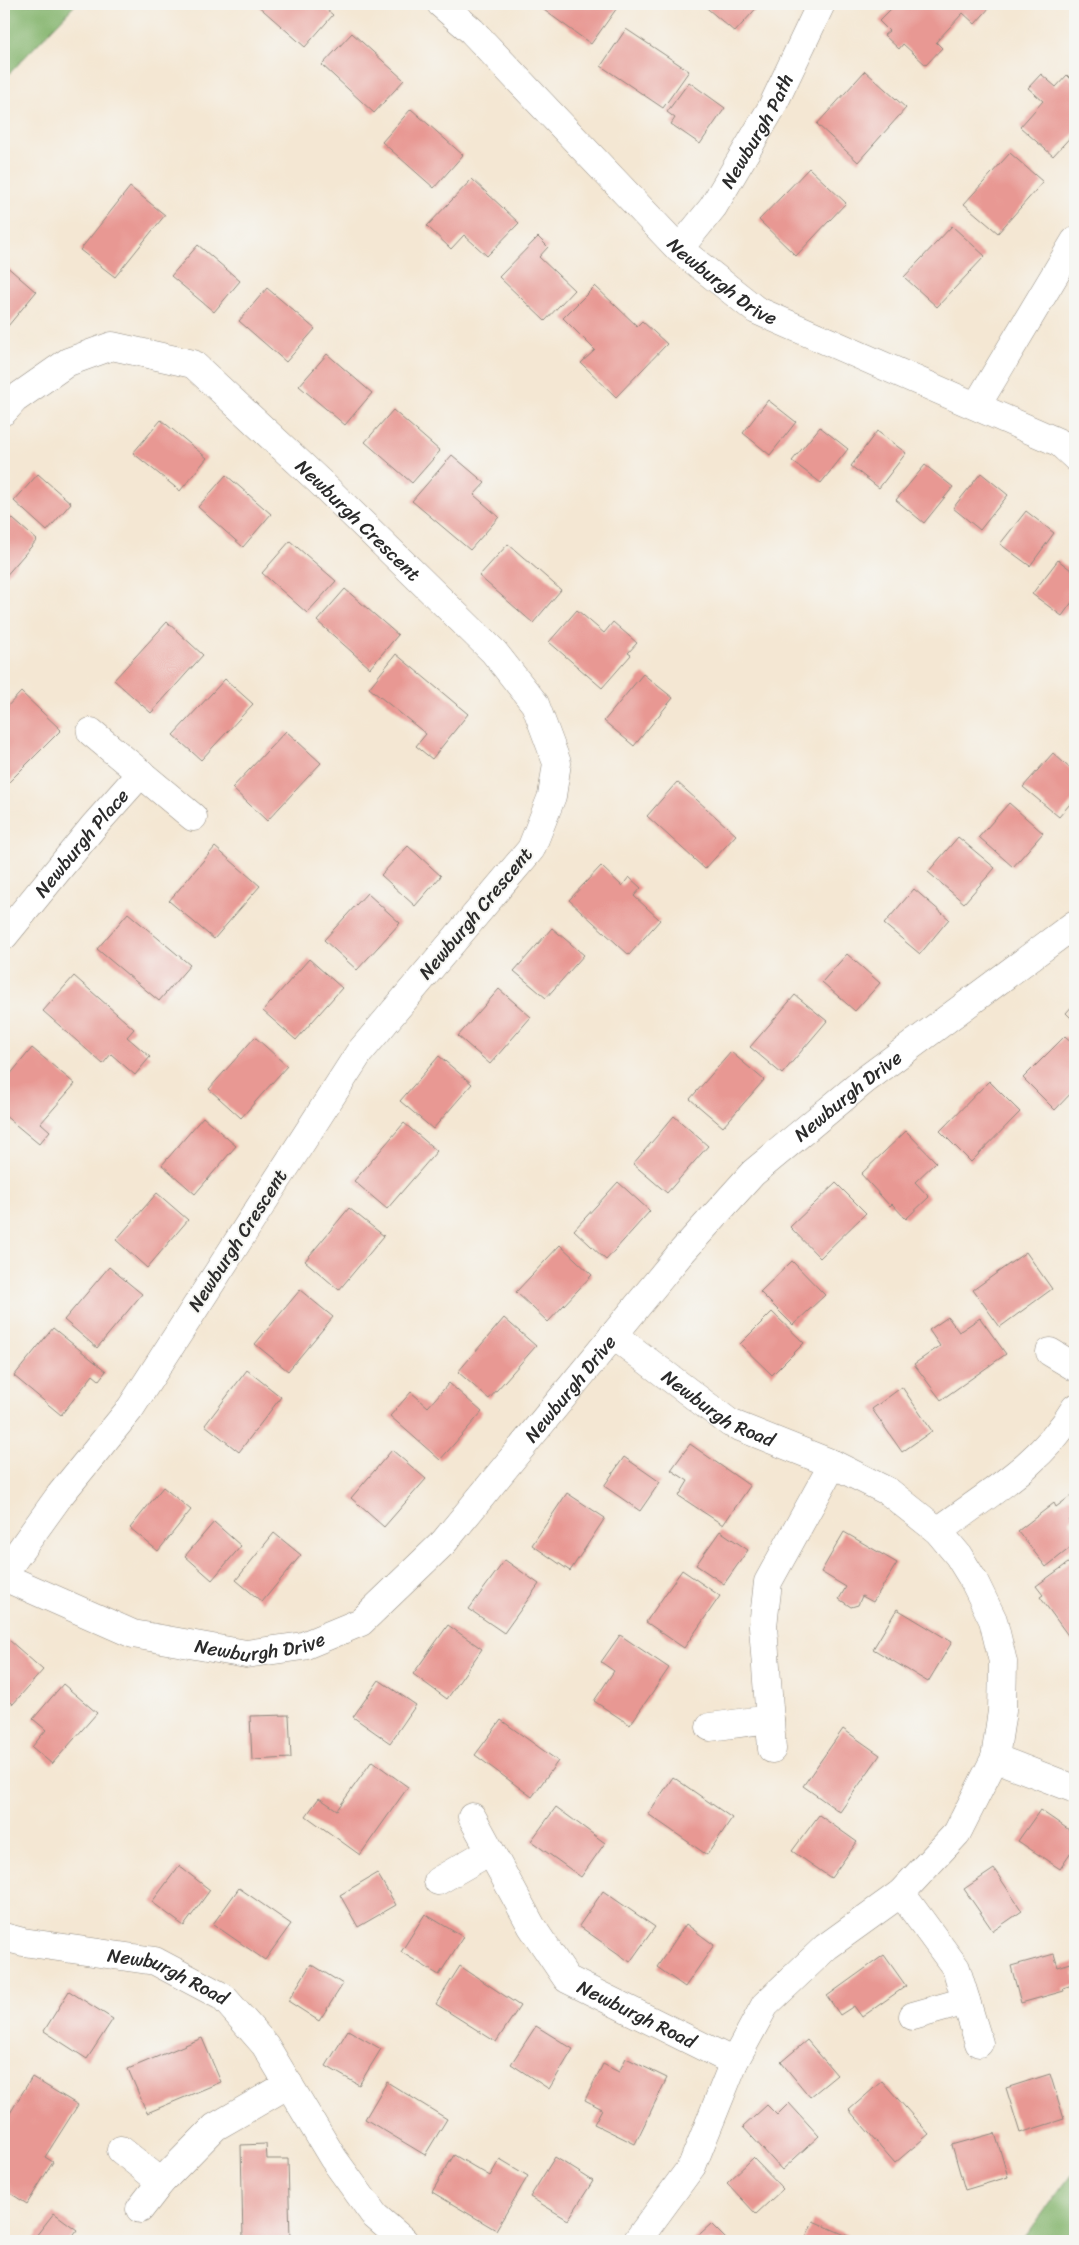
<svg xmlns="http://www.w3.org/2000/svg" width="1079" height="2245" viewBox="0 0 1079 2245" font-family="Sriracha,sans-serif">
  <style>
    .forest { fill: #86b670; stroke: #58704e }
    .building { fill: #e89893 }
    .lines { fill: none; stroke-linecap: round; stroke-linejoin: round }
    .minor-casing { stroke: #90897f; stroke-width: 29 }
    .minor { stroke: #fff; stroke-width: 28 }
    .labels { text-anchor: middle; stroke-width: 4; stroke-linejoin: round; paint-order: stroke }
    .street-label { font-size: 19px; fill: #2b2b2b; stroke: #f6f6f2 }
  </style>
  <rect width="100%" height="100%" fill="#f6f6f2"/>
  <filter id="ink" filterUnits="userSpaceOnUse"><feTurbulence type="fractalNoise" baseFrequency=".02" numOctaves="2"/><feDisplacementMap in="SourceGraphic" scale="10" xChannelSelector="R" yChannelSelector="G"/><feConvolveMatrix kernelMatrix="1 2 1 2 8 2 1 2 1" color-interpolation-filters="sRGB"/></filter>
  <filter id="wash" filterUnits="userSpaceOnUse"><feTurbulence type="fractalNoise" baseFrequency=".0096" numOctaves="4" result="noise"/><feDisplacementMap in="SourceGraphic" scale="20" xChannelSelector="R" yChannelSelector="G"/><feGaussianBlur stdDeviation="1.12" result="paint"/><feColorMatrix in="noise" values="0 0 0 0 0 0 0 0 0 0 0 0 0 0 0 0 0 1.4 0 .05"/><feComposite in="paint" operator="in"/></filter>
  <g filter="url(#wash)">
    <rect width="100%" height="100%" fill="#f4e7d3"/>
    <!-- forest -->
    <path class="forest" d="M4,4h72l-72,75z
      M1075,2171v70h-53l49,-66z"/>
    <g id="blocks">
      <!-- building -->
      <path class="building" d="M256,4h64l13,11 -28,32z
        M538,4h74l5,4 -26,36 -54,-39z
        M702,4h58l-25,28z
        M896,4h92l3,2 -16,18 -12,-11 -27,29 6,6 -16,17 -23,-21 -4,5 -15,-14 5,-4 -10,-10z
        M626,29l63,42 -26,37 -62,-42z
        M352,33l52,47 -30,33 -52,-48z
        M865,71l41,37 -48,54 -41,-38z
        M1041,74l15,13 11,-12 8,8v49l-22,24 -33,-29 23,-26 -15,-13z
        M689,82l36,26 -25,36 -29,-20 4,-6 -8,-6z
        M411,109l52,46 -29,33 -52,-46z
        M1010,153l33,29 -45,51 -34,-29z
        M809,168l37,35 -50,53 -37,-36z
        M472,179l47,44 -32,33 -23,-21 -13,14 -24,-23z
        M130,187l35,28 -50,62 -35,-27z
        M952,226l33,30 -48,51 -33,-30z
        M538,237l10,10 -9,10 35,33 -29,31 -46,-44z
        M198,245l42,36 -26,31 -43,-36z
        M4,264l32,28 -28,34 -4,-4z
        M595,286l42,40 5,-5 25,23 -51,53 -35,-34 14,-13 -32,-32z
        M267,288l48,41 -29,33 -47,-41z
        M327,354l45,39 -27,32 -46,-39z
        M768,400l28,22 -26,33 -27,-22z
        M393,410l47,41 -28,32 -47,-41z
        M161,420l46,38 -27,33 -47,-38z
        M820,427l28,22 -27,34 -29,-22z
        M877,431l29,22 -27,35 -28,-22z
        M452,455l33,28 -11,12 25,22 -29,33 -58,-49z
        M925,465l28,22 -29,36 -28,-23z
        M981,473l27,22 -28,35 -27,-22z
        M38,474l33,29 -24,28 -33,-30z
        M226,475l45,39 -28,33 -45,-40z
        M1026,511l28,22 -24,33 -30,-22z
        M6,513l31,27 -33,38v-63z
        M290,541l46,40 -29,32 -45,-40z
        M508,544l53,46 -28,33 -54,-47z
        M1058,560l17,13v25l-13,18 -30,-22z
        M345,589l53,46 -28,33 -53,-47z
        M577,610l27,23 9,-11 24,21 -9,10 3,2 -29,33 -53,-46z
        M167,622l36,33 -52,58 -37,-33z
        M396,654l72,60 -36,45 -16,-13 10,-12 -57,-46z
        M643,674l30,24 -39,48 -30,-25z
        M225,679l28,25 -52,56 -28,-25z
        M21,692l40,38 -52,52 -5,-5v-67z
        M286,731l35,32 -54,58 -35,-33z
        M1053,753l22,20v25l-16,19 -36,-30z
        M677,782l59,53 -31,34 -58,-53z
        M1009,803l34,30 -30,34 -34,-30z
        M958,837l37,31 -31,35 -36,-31z
        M408,846l33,30 -26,30 -34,-31z
        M215,847l45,39 -46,53 -45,-38z
        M601,866l21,20 7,-9 12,11 -7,8 26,24 -31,35 -60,-55z
        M914,889l35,30 -29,35 -36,-30z
        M367,893l33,30 -43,47 -33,-30z
        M128,913l62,52 -31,36 -62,-52z
        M552,928l32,27 -38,43 -32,-27z
        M847,954l33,29 -25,28 -33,-29z
        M309,959l33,29 -46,52 -33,-29z
        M74,976l60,53 -7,8 23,20 -15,18 -24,-21 -8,10 -60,-53z
        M499,989l32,28 -41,47 -32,-28z
        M795,995l32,26 -45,53 -32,-27z
        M1075,1003v19l-9,-9z
        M1065,1036l10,9v44l-20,21 -32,-32z
        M255,1037l32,29 -46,52 -32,-29z
        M32,1048l43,36 -34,39 9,8 -11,13 -35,-29v-33z
        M731,1052l33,28 -41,47 -33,-28z
        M439,1056l33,28 -39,45 -33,-28z
        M989,1081l31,31 -49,50 -31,-31z
        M674,1116l34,30 -41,47 -34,-29z
        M203,1117l33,29 -41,48 -33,-29z
        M404,1123l33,28 -50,58 -33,-28z
        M906,1131l30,31 -21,20 14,15 -23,22 -14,-15 -2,2 -29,-32z
        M618,1182l32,29 -44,49 -32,-30z
        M836,1183l30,30 -46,45 -30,-31z
        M157,1193l31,27 -41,48 -31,-28z
        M349,1208l35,28 -45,54 -34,-29z
        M560,1245l32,30 -44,47 -32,-30z
        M1026,1252l26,37 -52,38 -27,-37z
        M792,1261l33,34 -32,30 -33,-33z
        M109,1267l33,27 -45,54 -33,-28z
        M300,1290l33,27 -45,54 -33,-27z
        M772,1312l32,31 -32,32 -32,-31z
        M948,1317l11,15 21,-14 26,36 -65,46 -27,-36 26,-18 -11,-16z
        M504,1318l32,28 -47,53 -31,-27z
        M53,1328l53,43 -7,9 -6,-5 -32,40 -47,-39z
        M247,1370l34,27 -42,55 -34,-27z
        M449,1383l33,29 -42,48 -50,-44 21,-24 17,15z
        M902,1387l30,44 -30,21 -30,-43z
        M690,1444l60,42 -27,39 -44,-29 9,-15 -17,-11z
        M392,1450l34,29 -42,48 -33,-29z
        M624,1457l36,25 -20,29 -36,-25z
        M163,1487l28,23 -33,41 -28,-23z
        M567,1493l38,25 -35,53 -38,-26z
        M1072,1495l3,4v17l-6,5 6,8v15l-29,23 -28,-36 36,-28 2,4z
        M214,1522l27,24 -29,34 -27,-24z
        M720,1531l28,19 -24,34 -28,-19z
        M844,1532l53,31 -24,39 -11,-6 -4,9 -7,2 -12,-8 7,-12 -25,-15z
        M274,1533l27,22 -39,47 -26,-22z
        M1075,1558v87l-35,-48 3,-2 -7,-9z
        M505,1560l34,24 -35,49 -35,-24z
        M682,1570l38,26 -36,52 -38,-26z
        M897,1609l55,33 -24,40 -55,-33z
        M448,1625l34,24 -35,50 -34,-25z
        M620,1635l49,33 -39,57 -36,-24 20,-30 -13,-9z
        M9,1640l34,30 -30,34 -9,-8v-49z
        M379,1680l37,25 -26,38 -37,-26z
        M63,1684l34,29 -45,51 -20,-17 14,-17 -13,-11z
        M289,1715l2,43 -39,2 -2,-44z
        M501,1720l57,41 -26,36 -57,-42z
        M843,1729l37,26 -40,57 -37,-26z
        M372,1761l36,26 -48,68 -54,-39 13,-18 18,12z
        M673,1777l59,41 -25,37 -59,-41z
        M556,1807l49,36 -24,34 -50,-36z
        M1040,1810l35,24v13l-15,22 -42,-28z
        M819,1815l38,27 -26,36 -39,-27z
        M179,1866l31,24 -26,36 -32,-24z
        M994,1869l28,42 -29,20 -29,-42z
        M377,1873l19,32 -38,22 -18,-32z
        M239,1888l52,36 -26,36 -52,-36z
        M603,1891l52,36 -25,35 -51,-36z
        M425,1914l38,23 -24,38 -38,-23z
        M686,1924l28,21 -29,42 -28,-20z
        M1054,1954l4,13 16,-5 1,22 -12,4 1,3 -43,12 -10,-37z
        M884,1955l22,31 -44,31 -8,-11 -14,9 -13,-19z
        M311,1964l32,20 -24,37 -31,-20z
        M460,1966l60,40 -24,36 -60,-38z
        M69,1991l44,28 -26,40 -43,-28z
        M536,2026l37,23 -24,40 -38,-25z
        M348,2030l33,19 -22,36 -33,-19z
        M202,2038l19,44 -74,31 -19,-44z
        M807,2040l30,35 -27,22 -29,-35z
        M626,2058l41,20 -32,66 -41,-20 8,-15 -17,-9 18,-36 16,8z
        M1050,2074l14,45 -44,14 -14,-45z
        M32,2077l46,28 -33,52 8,5 -26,42 -23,-15v-66z
        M882,2081l47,53 -34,29 -46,-53z
        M387,2082l60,37 -22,36 -60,-36z
        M789,2103l30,33 -37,34 -39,-43 24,-22 10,10z
        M995,2133l13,44 -43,13 -13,-45z
        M266,2144l1,15h21l2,81h-47l-2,-95z
        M454,2155l36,21 10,-17 28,17 -32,54 -64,-38z
        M555,2157l38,24 -25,39 -38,-23z
        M753,2158l30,31 -27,25 -29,-31z
        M54,2213l23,17 -8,11h-37z
        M813,2221l46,20h-55z
        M711,2224l17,17h-36z"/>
    </g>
  </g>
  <g filter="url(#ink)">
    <use href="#blocks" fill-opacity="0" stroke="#90897f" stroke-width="1"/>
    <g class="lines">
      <!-- minor casing -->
      <g class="minor-casing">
        <g id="minor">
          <path id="s1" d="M441,4l31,27 207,218 77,61 304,133 15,14"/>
          <path id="s2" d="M679,249l34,-42 58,-98 50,-105"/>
          <path d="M977,405l98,-164"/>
          <path id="s3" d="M4,411l11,-12 53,-37 44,-16 81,18 127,118 174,170 41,52 22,59 -5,33 -21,53 -172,204 -229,356 -70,86 -56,78"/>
          <path d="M91,732l102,85"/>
          <path id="s4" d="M4,936l89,-109 48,-54"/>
          <path id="s5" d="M613,1335l117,88 103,41 56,28 49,39 20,24 16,26 19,39 10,42 -1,49 -7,47 -38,75 -56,60 -75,54 -61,58 -31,57 -42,104 -55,75"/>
          <path d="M1050,1352l25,15"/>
          <path d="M938,1531c49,-36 106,-69 137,-123"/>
          <path id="s6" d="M4,1577l129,57 113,20 57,-8 58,-24 83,-80 236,-288 73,-81 112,-93 210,-156"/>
          <path d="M710,1727l60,-8"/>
          <path d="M772,1749l-9,-123 5,-44 65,-118"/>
          <path d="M995,1758l80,31"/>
          <path id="s7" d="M472,1817l60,110 35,52 167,83"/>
          <path d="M438,1881l52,-30"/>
          <path d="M901,1893l55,75 23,75"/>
          <path id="s8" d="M4,1937l19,5 132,19 68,36 42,48 68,113 42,58 29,25"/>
          <path d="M913,2016l53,-15"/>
          <path d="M121,2150l40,32"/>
          <path d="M140,2209l21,-27 54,-55 74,-43"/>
        </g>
      </g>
      <!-- minor -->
      <use href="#minor" class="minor"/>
    </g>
  </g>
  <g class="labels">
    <!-- street labels -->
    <g class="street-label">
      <text dy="7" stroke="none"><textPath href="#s2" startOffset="142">Newburgh Path</textPath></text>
      <text dy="7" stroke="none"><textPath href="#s1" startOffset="396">Newburgh Drive</textPath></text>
      <text dy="7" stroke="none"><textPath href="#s3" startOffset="438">Newburgh Crescent</textPath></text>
      <text dy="7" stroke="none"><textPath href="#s4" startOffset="121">Newburgh Place</textPath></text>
      <text transform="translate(475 913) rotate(-50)" y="7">Newburgh Crescent</text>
      <text dy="7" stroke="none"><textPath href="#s6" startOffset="1095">Newburgh Drive</textPath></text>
      <text transform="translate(237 1240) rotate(-57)" y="7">Newburgh Crescent</text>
      <text dy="7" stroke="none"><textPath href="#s6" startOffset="690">Newburgh Drive</textPath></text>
      <text dy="7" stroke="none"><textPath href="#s5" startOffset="129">Newburgh Road</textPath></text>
      <text dy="7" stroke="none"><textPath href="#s6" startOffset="270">Newburgh Drive</textPath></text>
      <text dy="7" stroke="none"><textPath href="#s8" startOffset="170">Newburgh Road</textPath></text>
      <text dy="7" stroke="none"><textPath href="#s7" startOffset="266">Newburgh Road</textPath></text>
    </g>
  </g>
  <!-- margin -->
  <rect width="1079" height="2245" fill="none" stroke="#f6f6f2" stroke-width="20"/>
</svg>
